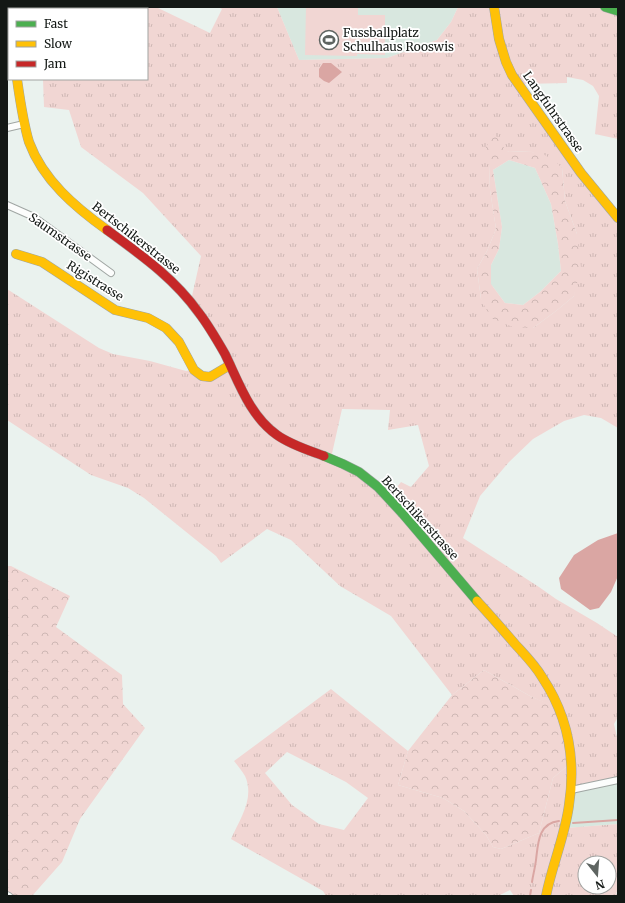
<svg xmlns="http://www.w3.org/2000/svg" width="625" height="903" viewBox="0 0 625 903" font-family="Merriweather,serif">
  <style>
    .built { fill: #d8e7df }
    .grass { fill: url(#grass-tufts); fill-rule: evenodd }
    .forest { fill: url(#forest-crowns); fill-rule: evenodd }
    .garden { fill: #f1d6d3 }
    .water { fill: #daa6a3 }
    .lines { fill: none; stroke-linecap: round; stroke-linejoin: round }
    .stream { stroke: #daa6a3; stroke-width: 2 }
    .street-casing { stroke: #a0a6a3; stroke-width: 8 }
    .fast-casing { stroke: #a0a6a3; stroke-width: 10 }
    .slow-casing { stroke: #a0a6a3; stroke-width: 10 }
    .jam-casing { stroke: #a0a6a3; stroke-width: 10 }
    .street { stroke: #fcfdfc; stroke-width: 6 }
    .fast { stroke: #4caf50; stroke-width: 9 }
    .slow { stroke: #ffc107; stroke-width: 9 }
    .jam { stroke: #c62828; stroke-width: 9 }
    .labels { text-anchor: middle; stroke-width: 3.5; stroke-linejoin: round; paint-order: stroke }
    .poi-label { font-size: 12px; fill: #131815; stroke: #fff; text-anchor: start }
    .street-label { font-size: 12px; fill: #131815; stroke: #fff }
  </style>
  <defs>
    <pattern id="grass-tufts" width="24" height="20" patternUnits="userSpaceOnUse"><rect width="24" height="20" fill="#f1d6d3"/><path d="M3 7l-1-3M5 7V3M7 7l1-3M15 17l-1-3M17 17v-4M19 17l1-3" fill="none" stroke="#ceb7b4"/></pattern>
    <pattern id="forest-crowns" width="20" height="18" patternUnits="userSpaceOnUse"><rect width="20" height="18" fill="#f1d6d3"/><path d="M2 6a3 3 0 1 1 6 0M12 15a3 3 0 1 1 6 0" fill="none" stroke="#ceb7b4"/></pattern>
  </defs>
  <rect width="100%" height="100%" fill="#eaf2ee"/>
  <!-- built -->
  <path class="built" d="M277,7h181l-7,15 -14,18 -50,18 -88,2z
    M509,160l26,8 16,36 7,40 3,27 -21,21 -17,13 -18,-2 -14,-19v-19l8,-16 3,-22 -9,-57z
    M618,780v44l-53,4 6,-38z"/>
  <!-- grass -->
  <path class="grass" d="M102,7h54l54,26 12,-24 -4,-2h59l22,53 88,-2 50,-18 14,-18 7,-15h160v132l-23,-5 4,-38 -6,-10 -10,-6 -16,-3v6l-44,1 95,134v210l-17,-10 -17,-3 -20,6 -31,18 -24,23 -29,34 -17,42 76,49 17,12 41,24 21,14v80l-4,7 4,18v38l-47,10 -6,38 53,-4v67l-2,2 2,3h-104l-4,-6 -12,6h-172l-3,-5 -92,-52c9,-20 24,-41 14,-63 -3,-5 -7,-10 -11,-15l97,-72 77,62 -10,34 45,13 21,13 22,24 7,12 8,2 38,-16 14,-55 19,-16 -14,-53 -28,-13 -46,-26 -32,25 -61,-79 -51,-30 -49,-46 -24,-11 -46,34 -5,-7 -72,-58 -16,-10 -37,-13 -84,-55v-131l92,59 14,6 37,7 36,10 8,-1 8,6 28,-11 -40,-60 11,-49 -58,-63 -62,-46 -12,-37 -25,-3 -1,-28h104v-70h-54zM506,151l26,1 30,16 3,33 12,33 -3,62 -18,15 -23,17 -52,-29 -4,-30 10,-18 9,-22 -6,-39 -1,-26zM342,409l48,1 -2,20 30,-5 11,41 -18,21 -10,-5 -13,16 -37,-31 -20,-9zM287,752l59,30 22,16 -24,32 -25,-6 -27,-19 -27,-32zM585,863h24v24h-24z"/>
  <!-- forest -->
  <path class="forest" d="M494,133l12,18 26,1 11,2 13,8 6,6 3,33 12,33 4,34 -7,28 -18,15 -23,17 -20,-1 -22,-9 -10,-19 -4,-30 10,-18 9,-22 -6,-39 -1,-26 -6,-11zM509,160l26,8 16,36 7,40 3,27 -21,21 -17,13 -18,-2 -14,-19v-19l8,-16 3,-22 -9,-57z
    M7,566h4l59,30 -14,31 66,48 1,29 22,24 -65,91 -18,43 -30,34 -25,-1z
    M484,670l46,26 28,12 14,54 -19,16 -14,55 -38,16 -8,-2 -7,-12 -22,-24 -21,-13 -45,-13 10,-34 44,-56z"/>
  <!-- garden -->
  <path class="garden" d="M306,7h52v8h27v40l-28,-1v2l-52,-1z"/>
  <!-- water -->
  <path class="water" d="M323,63h8l11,9 -13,11 -5,-2 -5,-4v-8z
    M618,533v43l-7,16 -12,16 -9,2 -29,-21 -2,-11 15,-23 24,-15z"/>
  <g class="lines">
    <!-- stream -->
    <path class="stream" d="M573,823l45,-3
      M532,882c1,-7 3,-14 4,-22 2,-16 2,-37 23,-39
      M530,896l1,-6"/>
    <!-- street casing -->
    <g class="street-casing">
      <path id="street" d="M75,9l6,-2
        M7,128l17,-4
        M7,205l27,12 77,56
        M571,790l47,-10
        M7,895l2,1"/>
    </g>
    <!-- fast casing -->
    <g class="fast-casing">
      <path id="fast" d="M605,7l13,4
        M7,18l2,8
        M324,456l19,8 16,8 19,15 25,27 74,87"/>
    </g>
    <!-- slow casing -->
    <g class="slow-casing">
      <path id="slow" d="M494,7l5,32 7,23 6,13 69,98 37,45
        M17,79c3,21 6,43 12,63 14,38 46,65 78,88
        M16,254l26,8 73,48 33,8 18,10 13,14 15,28 8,6 8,1 20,-12
        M477,601c13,14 26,29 38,43 10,11 20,21 27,33 26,39 34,83 27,128 -4,31 -17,60 -23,91"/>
    </g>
    <!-- jam casing -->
    <g class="jam-casing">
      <path id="jam" d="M107,230c34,25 67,48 92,83 10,13 18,27 26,41 14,29 25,62 52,81 14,10 31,15 47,21"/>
    </g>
    <!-- street -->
    <use href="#street" class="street"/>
    <!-- fast -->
    <use href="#fast" class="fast"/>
    <!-- slow -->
    <use href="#slow" class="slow"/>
    <!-- jam -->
    <use href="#jam" class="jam"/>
  </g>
  <!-- icons -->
  <defs>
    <g id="stadium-ring" transform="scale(1)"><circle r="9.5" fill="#fff" stroke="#5e6461" stroke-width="1.5"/><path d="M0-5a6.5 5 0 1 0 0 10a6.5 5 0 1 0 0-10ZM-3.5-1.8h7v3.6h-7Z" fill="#5e6461"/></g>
  </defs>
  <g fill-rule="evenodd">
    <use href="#stadium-ring" x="329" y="40"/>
  </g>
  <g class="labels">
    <!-- poi labels -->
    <g class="poi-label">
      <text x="343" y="37">Fussballplatz<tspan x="343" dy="14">Schulhaus Rooswis</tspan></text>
    </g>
    <!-- street labels -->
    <g class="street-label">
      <text transform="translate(553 112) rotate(55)" y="4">Langfuhrstrasse</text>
      <text transform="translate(60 237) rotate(35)" y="4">Saumstrasse</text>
      <text transform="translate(136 238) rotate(38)" y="4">Bertschikerstrasse</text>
      <text transform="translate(95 281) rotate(32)" y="4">Rigistrasse</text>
      <text transform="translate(420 518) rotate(48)" y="4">Bertschikerstrasse</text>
    </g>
  </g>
  <!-- border -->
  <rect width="625" height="903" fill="none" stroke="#131815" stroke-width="16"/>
  <!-- legend -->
  <rect x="8" y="8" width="140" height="72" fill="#ffffff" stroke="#a1a3a1"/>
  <rect x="16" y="21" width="20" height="6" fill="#4caf50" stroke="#a1a3a1"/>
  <text x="44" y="28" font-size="12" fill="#131815">Fast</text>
  <rect x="16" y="41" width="20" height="6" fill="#ffc107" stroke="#a1a3a1"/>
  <text x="44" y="48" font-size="12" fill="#131815">Slow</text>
  <rect x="16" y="61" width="20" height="6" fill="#c62828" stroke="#a1a3a1"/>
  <text x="44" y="68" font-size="12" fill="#131815">Jam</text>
  <!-- north arrow -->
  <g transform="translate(597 875) rotate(163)"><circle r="19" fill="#ffffff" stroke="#a1a3a1"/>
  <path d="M0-3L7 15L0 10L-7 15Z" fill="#5e6461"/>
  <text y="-6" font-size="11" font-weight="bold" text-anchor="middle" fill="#131815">N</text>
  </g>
</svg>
